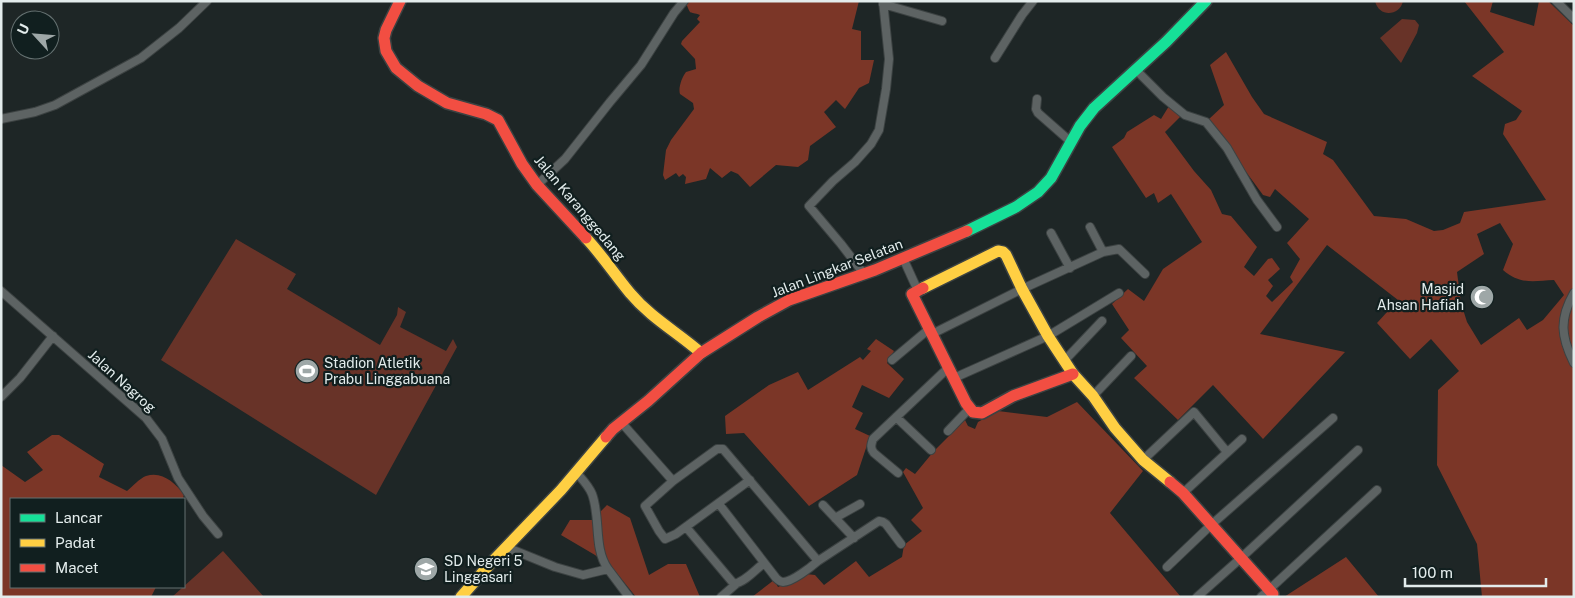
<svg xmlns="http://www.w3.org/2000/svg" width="1575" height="598" viewBox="0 0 1575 598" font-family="'Public Sans',sans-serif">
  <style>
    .green { fill: #683328 }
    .forest { fill: #7b3627; fill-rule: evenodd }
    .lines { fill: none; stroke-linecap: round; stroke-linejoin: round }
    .street-casing { stroke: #3c4242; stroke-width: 10 }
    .fast-casing { stroke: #3c4242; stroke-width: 14 }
    .slow-casing { stroke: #3c4242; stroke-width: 14 }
    .jam-casing { stroke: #3c4242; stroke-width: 14 }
    .street { stroke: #5d6363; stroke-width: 8 }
    .fast { stroke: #16e098; stroke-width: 11 }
    .slow { stroke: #ffcf43; stroke-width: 11 }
    .jam { stroke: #f24e42; stroke-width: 11 }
    .labels { text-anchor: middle; stroke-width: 4.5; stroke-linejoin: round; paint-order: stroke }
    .street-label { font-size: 14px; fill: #e3ecec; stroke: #111f1f }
    .poi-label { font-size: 14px; fill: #e3ecec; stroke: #111f1f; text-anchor: start }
  </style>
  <rect width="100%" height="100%" fill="#1e2626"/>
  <!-- green -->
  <path class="green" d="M1375,1h28c-3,15 -24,17 -28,0z
    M1402,19l13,1 4,5 -2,8 -16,30 -21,-25z
    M236,239l60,35 -9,15 93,56 17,-30 1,-8 8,5 -6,15 46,24 7,-12 4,8 -81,148 -215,-135z
    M223,551l41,46h-92z"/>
  <!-- forest -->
  <path class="forest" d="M687,1h172l-7,28 9,2v29h13l-5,23 -10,5 -14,21 -9,-9 -12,12 12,15 -26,19 -2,14 -10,7 -22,-2 -26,22 -12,-13 -7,-3 -9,7 -12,-10 -4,11 -21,5 1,-7 -3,-3 -4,3 -3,-4 -11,7 -2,-5 3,-25 5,-10 23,-31 -1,-6 -13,-9c-2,-6 2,-17 6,-22l10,-3 -1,-10 -14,-15 1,-3 18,-19 -3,-3 3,-4c-11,-4 -9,1 -14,-12z
    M1464,1h29l-3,11 44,14 5,-25h9l26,25v571h-92l-5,-53 -40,-79 1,-75 21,-19 -28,-32 -21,20 -33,-36 21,-23 -71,-55 -67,89 85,18 -82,87 -50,-54 -35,35 -44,-42 13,-12 -26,-28 8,-8 -17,-26 16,-15 16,12 19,-32 39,-27 -31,-48 -13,9 -4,-10 -8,5 -34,-51 12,-9 3,-6 27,-17 7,4 8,-13 13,9 -17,17 29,39 17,19 11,24 9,2 26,31 -13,20 10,9 14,-17 4,-1 8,11 -12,11 5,6 -7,10 6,6 21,-20 -3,-5 10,-18 -13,-16 22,-24 -34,-30 -5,8 -7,-2 -55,-75 16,-15 -14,-40 16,-13 26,45 12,17 63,28 -4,12 10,6 41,56 32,3 28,12 9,-1 17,-7 4,-11 82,-12 -43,-66 2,-10 11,-4 6,-9 -50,-35 32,-24zM1500,223l13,21 -10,26c17,15 31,11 51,10l10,15 -21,25 -16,10 -8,-12 -38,27 -14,-23 -6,-19 -4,-31 27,-18 -7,-20z
    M876,339l18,12 -7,12 17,16 -15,19 -27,-13 -10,22 11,6 -8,16 15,7 -13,39 -48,31 -65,-73 -18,1 -1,-18 44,-31 29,-13 10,18 52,-33 3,3 8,-9 -4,-2z
    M1077,402l66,69 -33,42 71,84h-429l22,-17 4,7 28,-13 9,1 9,10 32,-24 13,16 33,-20 2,-12 18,-14 -11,-11 12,-12 -20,-36 3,-4 9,6 19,-23 31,-31 3,6 7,3 3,-7 20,-11 49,6z
    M52,435h7l45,29 -5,13 28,14c5,-4 13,-13 19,-15 17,-5 28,7 38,18l-1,5h-172v88h145l-5,10h-150v-132l24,17 18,-12 -16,-18z
    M607,505l23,13 19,57 19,-11h18l14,33h-64l-21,-26 -20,-16 -34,-20 9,-15h22z
    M1346,557l33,40h-95z"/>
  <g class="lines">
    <!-- street casing -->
    <g class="street-casing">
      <path id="street" d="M1556,1l18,18
        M883,4l59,17
        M995,58l27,-43 11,-14
        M1135,69l28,28 22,18 21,7 21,26 30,52 20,27
        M1037,99l-1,10 2,4 33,29
        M1,119l34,-7 20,-7 86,-47 38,-30 28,-27
        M537,185l28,-26 45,-57 31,-37 33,-52 10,-12
        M1090,227l13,25
        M1051,233l19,35
        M903,258l15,33
        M864,274l-23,-30 -32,-38 24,-25 22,-19 16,-18 8,-14 7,-41 3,-30 -6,-58
        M1,291l145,127 16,21 16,39 25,38 15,18
        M1574,293c-15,26 -13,44 0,70
        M932,334l90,-45 81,-37 16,-3 26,25
        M892,360l37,-31
        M1065,360l37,-39
        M954,378l94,-42 71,-43
        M1093,396l38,-40
        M1,397l19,-19 33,-42
        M896,417l35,33
        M621,422l52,59 44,-32h6l95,112 61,-40 4,1 3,2 15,20
        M948,431l22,-23
        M1143,460l51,-48 33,40
        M576,472c6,7 13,14 16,22 9,24 1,54 16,75
        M898,473l-24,-20c-4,-5 -3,-8 -1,-14l75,-71
        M673,481l-28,25 14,25 6,8 11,-5 74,-54
        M1183,493l59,-54
        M719,504l57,74c2,2 4,4 7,4 9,0 28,-15 35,-21
        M823,505l31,33
        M835,518l25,-14
        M686,527l48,57c11,-2 21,-14 30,-21
        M506,547l49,20 28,8 25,-6 21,28
        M1167,567l44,-42 122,-107
        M721,597l15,-13
        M1197,597l44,-39 117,-108
        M1261,597l116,-107"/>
    </g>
    <!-- fast casing -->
    <g class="fast-casing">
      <path id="fast" d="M967,231l49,-24 22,-15 13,-14 29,-52 14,-18 72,-66 40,-41"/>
    </g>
    <!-- slow casing -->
    <g class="slow-casing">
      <path id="slow" d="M586,238c16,17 29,37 44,55 21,25 47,39 71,60
        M923,288l75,-37 5,1 3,3 16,34 26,47 25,38 20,22 22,32 28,32 27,22
        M461,597l29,-33 71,-74 45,-53"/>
    </g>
    <!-- jam casing -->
    <g class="jam-casing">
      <path id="jam" d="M400,1l-14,29 -2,8 2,13 10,17 22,18 29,17 39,11 12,6 24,44 15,21 49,53
        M923,288l-11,6 54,109 7,9 9,1 31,-17 60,-22
        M606,437l7,-8 35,-28 53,-48 57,-36 31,-17 86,-30 92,-39
        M1170,482l13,11 90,101"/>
    </g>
    <!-- street -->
    <use href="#street" class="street"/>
    <!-- fast -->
    <use href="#fast" class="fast"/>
    <!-- slow -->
    <use href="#slow" class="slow"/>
    <!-- jam -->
    <use href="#jam" class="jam"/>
  </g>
  <!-- icons -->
  <defs>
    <g id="mosque-disc" transform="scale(1.25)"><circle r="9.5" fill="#9ea7a7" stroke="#111f1f"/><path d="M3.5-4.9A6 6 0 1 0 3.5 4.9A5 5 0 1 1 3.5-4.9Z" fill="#fff"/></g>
    <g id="stadium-disc" transform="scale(1.25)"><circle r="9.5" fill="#9ea7a7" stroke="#111f1f"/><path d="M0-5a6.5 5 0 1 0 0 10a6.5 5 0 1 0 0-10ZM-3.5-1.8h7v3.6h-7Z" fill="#fff"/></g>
    <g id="school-disc" transform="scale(1.25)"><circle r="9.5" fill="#9ea7a7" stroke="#111f1f"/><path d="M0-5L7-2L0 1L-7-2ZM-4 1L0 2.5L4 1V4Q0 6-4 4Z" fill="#fff"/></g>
  </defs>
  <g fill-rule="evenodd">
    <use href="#mosque-disc" x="1482" y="297"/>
    <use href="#stadium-disc" x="307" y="371"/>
    <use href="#school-disc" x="426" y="569"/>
  </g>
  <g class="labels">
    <!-- street labels -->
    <g class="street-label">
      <text transform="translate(580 208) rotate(50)" y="5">Jalan Karanggedang</text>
      <text transform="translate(837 268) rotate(-21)" y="5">Jalan Lingkar Selatan</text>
      <text transform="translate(122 381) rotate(42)" y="5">Jalan Nagrog</text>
    </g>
    <!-- poi labels -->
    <g class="poi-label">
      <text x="1464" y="294" text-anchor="end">Masjid<tspan x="1464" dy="16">Ahsan Hafiah</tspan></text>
      <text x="324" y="368">Stadion Atletik<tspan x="324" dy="16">Prabu Linggabuana</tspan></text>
      <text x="444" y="566">SD Negeri 5<tspan x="444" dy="16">Linggasari</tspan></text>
    </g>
  </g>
  <!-- border -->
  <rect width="1575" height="598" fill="none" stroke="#e3ecec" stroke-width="5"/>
  <!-- legend -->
  <rect x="10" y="498" width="175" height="90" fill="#111f1f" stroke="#657171"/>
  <rect x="20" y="514" width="25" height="8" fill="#16e098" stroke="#657171"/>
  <text x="55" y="523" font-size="15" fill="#e3ecec">Lancar</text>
  <rect x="20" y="539" width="25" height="8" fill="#ffcf43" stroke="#657171"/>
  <text x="55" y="548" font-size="15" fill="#e3ecec">Padat</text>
  <rect x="20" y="564" width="25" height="8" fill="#f24e42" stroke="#657171"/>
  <text x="55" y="573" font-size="15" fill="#e3ecec">Macet</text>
  <!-- north arrow -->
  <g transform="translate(35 35) rotate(296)"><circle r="24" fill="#111f1f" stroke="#657171"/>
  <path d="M0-4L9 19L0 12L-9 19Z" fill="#9ea7a7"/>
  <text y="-8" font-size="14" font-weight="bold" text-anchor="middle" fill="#e3ecec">U</text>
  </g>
  <!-- scale -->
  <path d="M1405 578v8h141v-8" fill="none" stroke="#e3ecec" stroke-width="2.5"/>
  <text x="1412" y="578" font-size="15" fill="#e3ecec" stroke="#111f1f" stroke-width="4" paint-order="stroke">100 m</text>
</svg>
